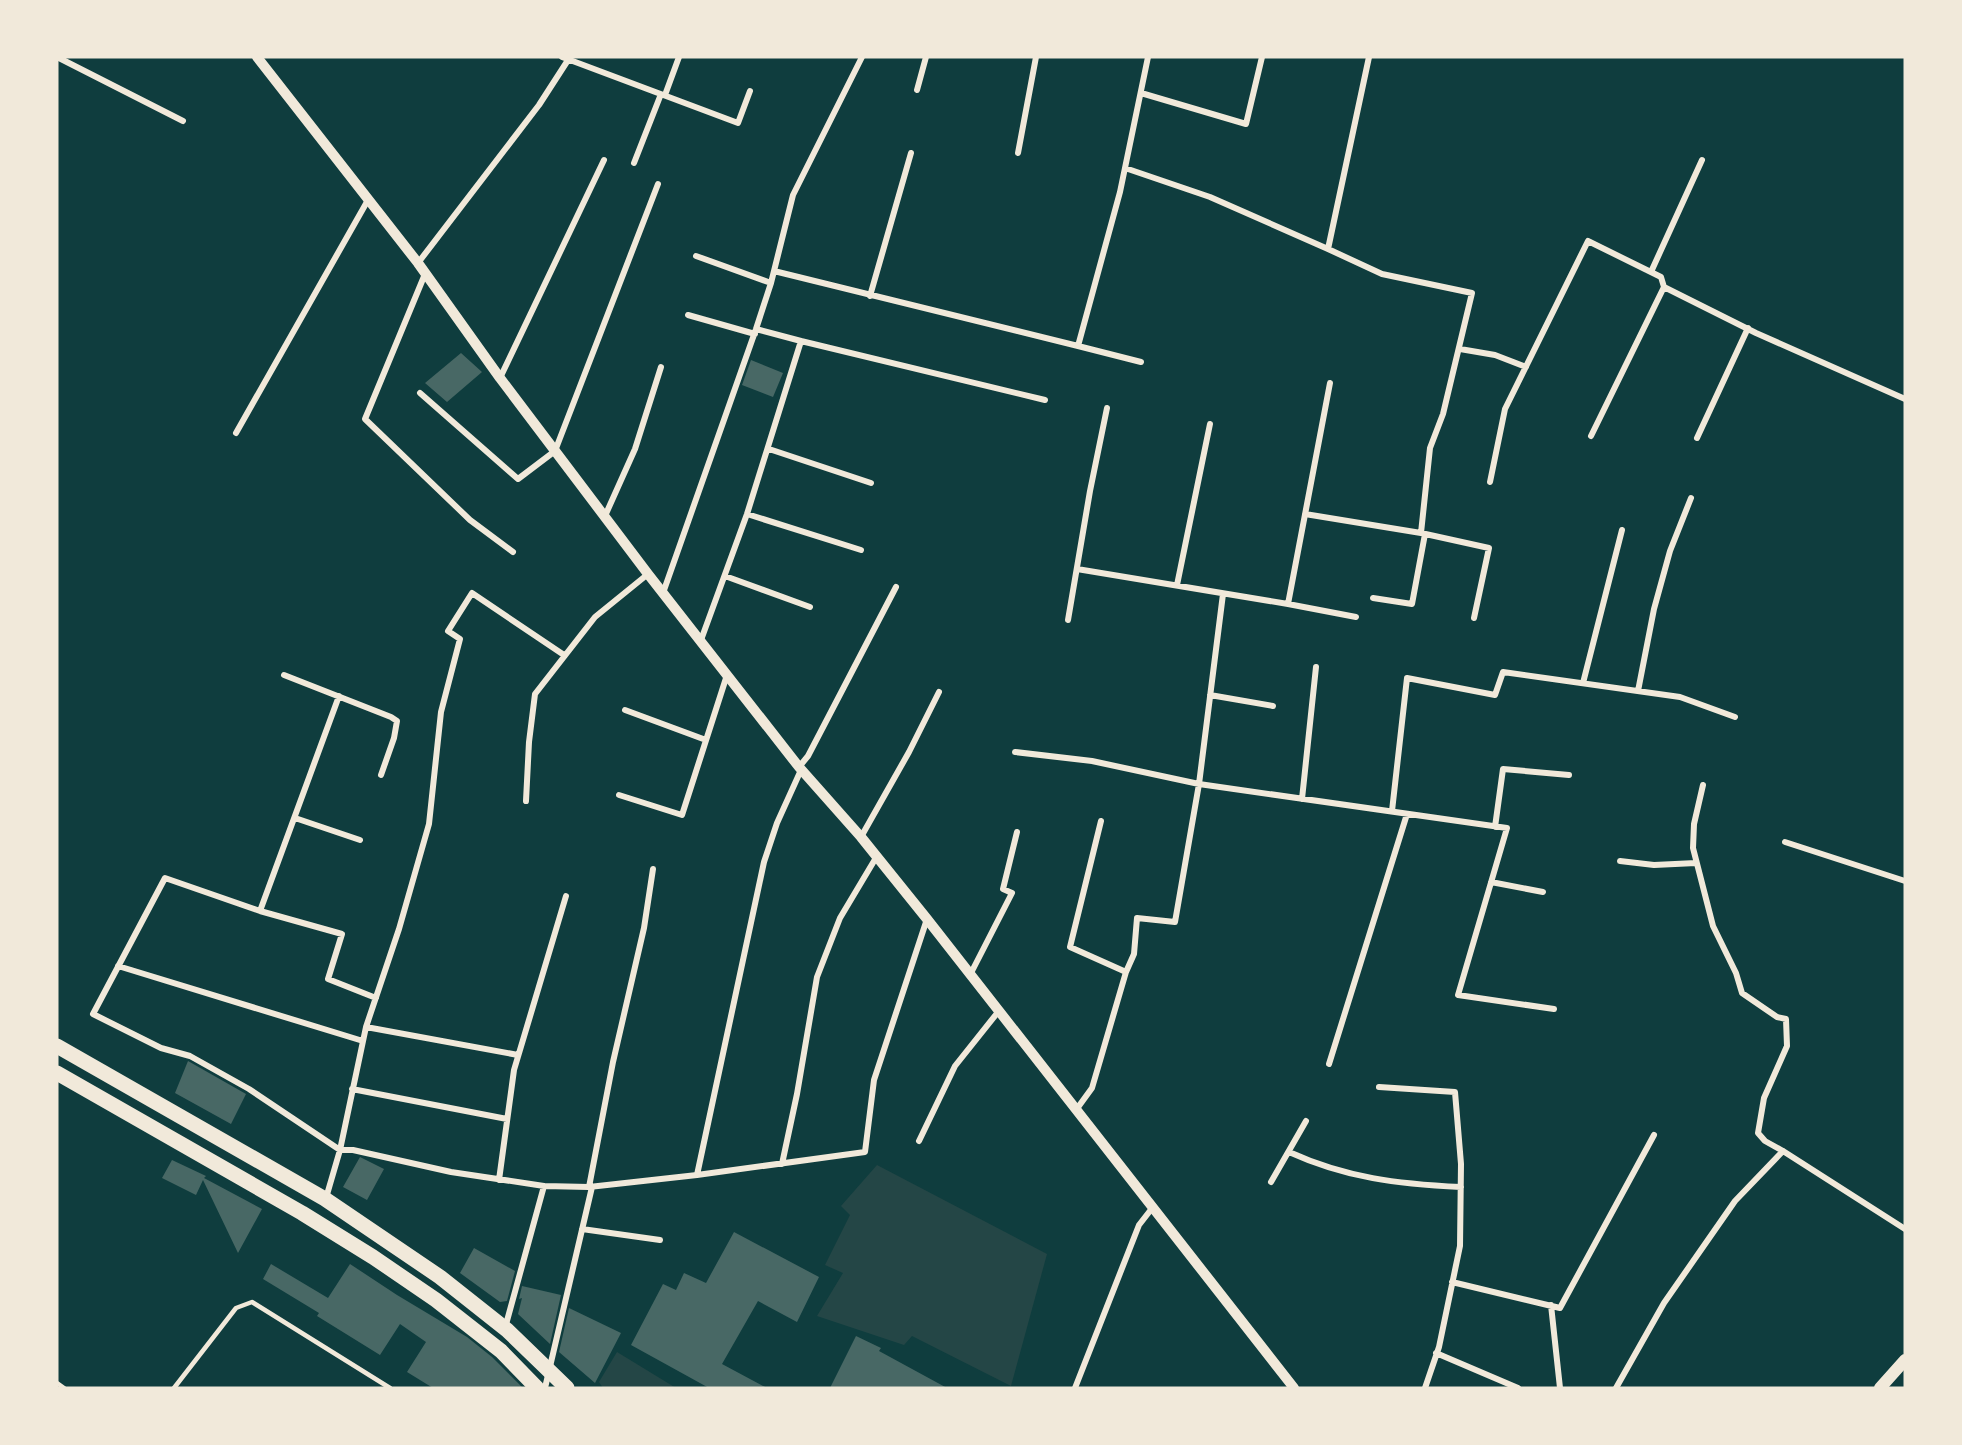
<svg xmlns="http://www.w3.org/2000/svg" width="1962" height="1445" viewBox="0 0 1962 1445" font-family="Rubik,sans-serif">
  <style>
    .green { fill: #244646 }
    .building { fill: #486865 }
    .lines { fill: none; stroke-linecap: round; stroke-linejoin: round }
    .service { stroke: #f1e9da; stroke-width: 4.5 }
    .minor { stroke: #f1e9da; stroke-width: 6 }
    .tertiary { stroke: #f1e9da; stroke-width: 10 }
    .secondary { stroke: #f1e9da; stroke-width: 12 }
    .trunk { stroke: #f1e9da; stroke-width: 15 }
  </style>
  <rect width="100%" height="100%" fill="#0f3d3e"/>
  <!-- green -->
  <path class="green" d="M877,1165l170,89 -36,132 -99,-50 -8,9 -87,-29 26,-43 -18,-8 25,-50 -9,-9z
    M617,1352l59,36h-73l-4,-6z"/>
  <!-- building -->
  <path class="building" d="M461,353l21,19 -35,30 -22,-19z
    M751,360l32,13 -10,24 -31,-12z
    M188,1061l58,33 -15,30 -56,-31z
    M360,1157l24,12 -17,31 -24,-13z
    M172,1160l34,16 -2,2 58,31 -24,44 -35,-73 -7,15 -34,-17z
    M734,1232l85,45 -22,45 -39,-21 -36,63 45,24h-58l-78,-43 32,-61 13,6 8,-17 22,10z
    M474,1248l41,23 -8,30 -7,1 -40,-29z
    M271,1264l57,34 22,-34 47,31 70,42 25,20 31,31h-90l-26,-16 19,-30 -26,-18 -20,31 -63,-39 2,-3 -56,-34z
    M522,1286l39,9 -11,49 -32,-30 4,-16 -3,1z
    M569,1308l52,25 -26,50 -36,-31z
    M856,1336l25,12 -2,3 68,37h-117z"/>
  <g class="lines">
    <!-- service -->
    <path class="service" d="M57,1383l7,5
      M174,1388l62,-80 16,-6 138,86"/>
    <!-- minor -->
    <path class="minor" d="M57,57l126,64
      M562,57l176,66 12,-32
      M917,90l9,-33
      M1141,93l105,31 16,-67
      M665,95l14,-38
      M1018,153l18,-96
      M634,163l27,-69
      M1125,168l85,29 118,52 41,-192
      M1328,249l54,25 90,19 -29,121 -13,34 -9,85
      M696,256l75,27
      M418,263l121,-158 31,-48
      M774,271l304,75 42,-154 28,-135
      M1651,272l51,-112
      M425,274l-60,145 105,101 43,32
      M870,296l41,-143
      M688,315l67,19
      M756,329l45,12
      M1078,346l63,16
      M1460,349l35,6 31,12
      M500,378l104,-218
      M420,393l98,86 37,-28 103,-267
      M236,433l132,-233
      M1591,436l73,-149
      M1697,438l51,-110
      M769,449l102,34
      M1490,482l15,-73 83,-168 73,36 3,10 92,46 149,66
      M747,514l114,36
      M1305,514l116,19 68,15 -15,70
      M605,516l30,-67 26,-82
      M1077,569l211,35 42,-221
      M725,576l85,31
      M1177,585l33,-161
      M663,593l93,-264 15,-46 22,-88 69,-138
      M1373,598l39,6 13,-70
      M1288,604l68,13
      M1068,620l22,-129 17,-83
      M701,640l46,-126 54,-173 244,59
      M284,675l107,42 6,4 -3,17 -13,37
      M1583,683l39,-153
      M1638,691l16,-82 16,-58 21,-53
      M1210,695l63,11
      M625,710l81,30
      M1015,752l77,9 107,23 308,44 -49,167 96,14
      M799,767l9,-11 88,-169
      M1703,785l-9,39 -1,24 20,78 23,47 6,20 35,24 9,2 1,27 -23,52 -6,35 7,8 18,10 122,78
      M619,795l63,20 45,-140
      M1302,799l14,-132
      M526,801l3,-59 6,-48 60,-77 53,-43
      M1392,811l15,-133 88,17 8,-23 177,25 55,20
      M295,818l65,22
      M1101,821l-31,126 56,25
      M1495,827l8,-58 66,6
      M861,837l48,-85 30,-60
      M1785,842l120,39
      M1620,861l34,4 42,-2
      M1491,882l52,10
      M260,911l79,-215
      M118,966l245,75
      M970,975l42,-82 -9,-4 14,-57
      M376,998l-48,-19 14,-45 -82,-23 -95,-33 -72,136 68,34 29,8 59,33 91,61h13l98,22 93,14 45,1 108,-12 168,-23 9,-72 53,-161
      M366,1027l152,28
      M1329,1064l78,-250
      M1379,1087l76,5 6,72 -1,82 -21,101 -14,41
      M352,1089l155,30
      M1076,1110l16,-22 34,-116 8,-18 3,-36 38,4 24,-138 24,-190
      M919,1141l36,-75 43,-54
      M1289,1152c57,26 109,32 172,35
      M782,1164l15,-70 20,-117 23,-59 37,-62
      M697,1175l67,-313 13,-39 24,-53
      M499,1180l15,-110 52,-174
      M1271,1182l35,-61
      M589,1187l24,-125 31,-134 9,-59
      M326,1198l14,-48 26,-123 33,-98 30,-105 12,-112 19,-73 -12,-8 24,-38 92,62
      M582,1229l78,11
      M1452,1282l108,26 94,-173
      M1551,1305l9,83
      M505,1328l39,-142
      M1436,1353l82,35
      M545,1388l47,-201
      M1075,1388l64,-163 14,-18
      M1616,1388l48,-85 71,-102 48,-50"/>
    <!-- tertiary -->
    <path class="tertiary" d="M257,57l161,206 82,115 148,196 151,193 62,70 66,82 367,469"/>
    <!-- secondary -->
    <path class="secondary" d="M1880,1388l25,-28"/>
    <!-- trunk -->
    <path class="trunk" d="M57,1046l268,153 115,78 67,53 60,58
      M57,1073l245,140 71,44 63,43 65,51 36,37"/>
  </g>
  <!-- border -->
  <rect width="1962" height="1445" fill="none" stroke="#f1e9da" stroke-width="117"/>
</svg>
